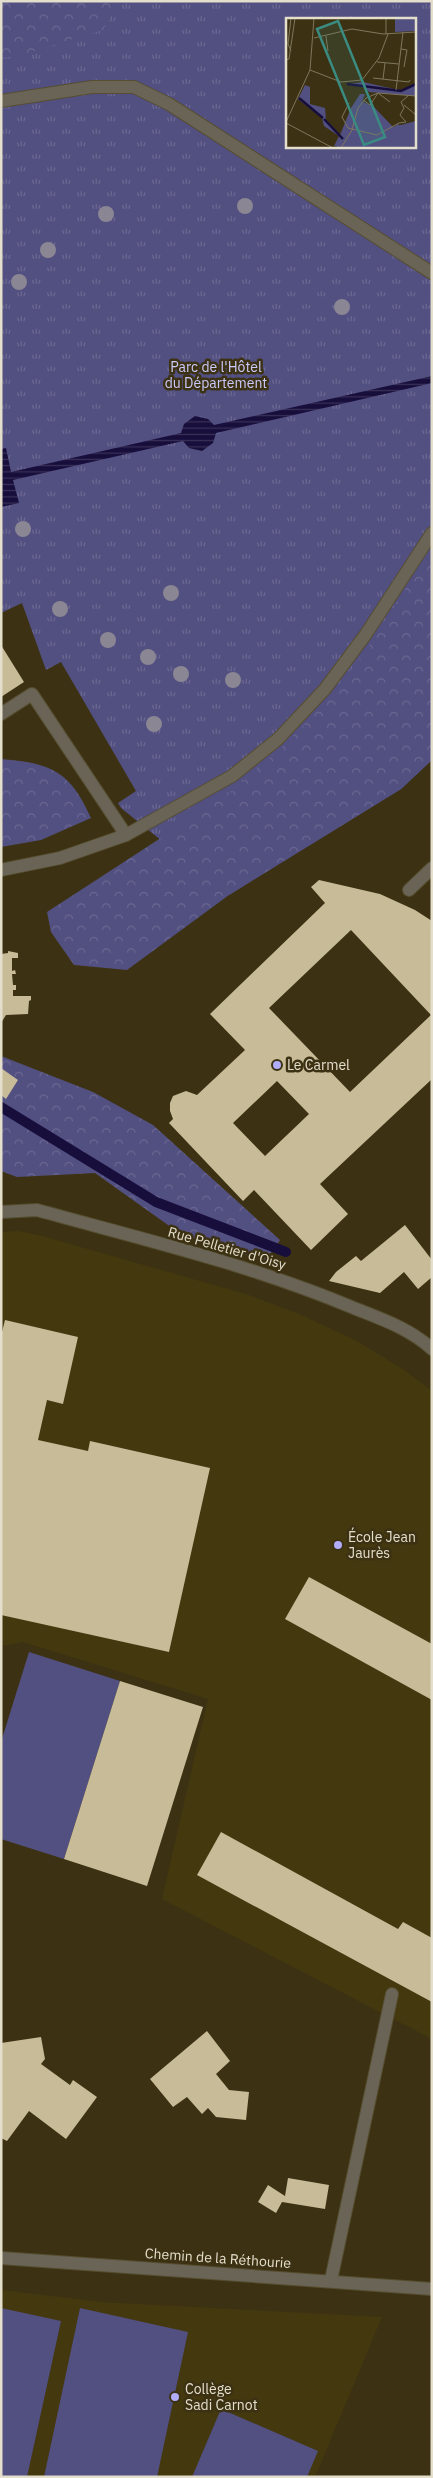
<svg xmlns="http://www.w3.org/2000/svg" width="433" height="2478" viewBox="0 0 433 2478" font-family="'IBM Plex Sans',sans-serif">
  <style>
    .built { fill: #44380f }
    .grass { fill: url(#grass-tufts); fill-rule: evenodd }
    .forest { fill: url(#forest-crowns) }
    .pitch { fill: #524f81 }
    .water { fill: url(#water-rules) }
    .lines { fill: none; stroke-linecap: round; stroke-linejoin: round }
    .stream { stroke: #170e3c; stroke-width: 10 }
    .building { fill: #c7bb98; fill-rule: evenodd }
    .lane-casing { stroke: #574e31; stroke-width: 14 }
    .street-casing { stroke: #574e31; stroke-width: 14 }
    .lane { stroke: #696456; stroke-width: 12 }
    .street { stroke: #696456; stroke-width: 12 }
    .tree { fill: #8b8693 }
    .poi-dot { fill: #b1adfa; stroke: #3c3213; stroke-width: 2 }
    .labels { text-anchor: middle; stroke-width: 5; stroke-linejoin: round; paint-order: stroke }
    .park-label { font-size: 14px; fill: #cbcafc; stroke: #3c3213 }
    .poi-label { font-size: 14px; fill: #e4decc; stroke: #3c3213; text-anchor: start }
    .street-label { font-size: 14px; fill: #e4decc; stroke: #3c3213 }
    .inset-river { fill: none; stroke: #170e3c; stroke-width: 2.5 }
    .inset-road { fill: none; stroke: #7f775d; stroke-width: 1 }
    .view { fill: #3a8b81; fill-opacity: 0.15; stroke: #3a8b81; stroke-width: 2.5 }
    .inset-edge { fill: none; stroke: #e4decc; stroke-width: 2.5 }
  </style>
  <defs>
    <pattern id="grass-tufts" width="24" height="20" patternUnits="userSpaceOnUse" patternTransform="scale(1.25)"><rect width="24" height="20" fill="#524f81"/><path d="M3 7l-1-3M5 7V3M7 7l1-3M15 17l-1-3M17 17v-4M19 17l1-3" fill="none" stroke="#6b6892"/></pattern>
    <pattern id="forest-crowns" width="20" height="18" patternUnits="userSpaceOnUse" patternTransform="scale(1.25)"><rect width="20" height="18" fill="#524f81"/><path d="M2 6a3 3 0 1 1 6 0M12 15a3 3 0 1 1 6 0" fill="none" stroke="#6b6892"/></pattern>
    <pattern id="water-rules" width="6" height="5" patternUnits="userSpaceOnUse" patternTransform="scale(1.25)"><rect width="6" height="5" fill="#170e3c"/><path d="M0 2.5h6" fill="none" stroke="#393157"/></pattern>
  </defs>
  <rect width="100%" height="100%" fill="#3c3213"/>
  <!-- built -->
  <path class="built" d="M18,1231l24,5 207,59 50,19 58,27 47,29 28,21v648l-270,-140 46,-200 -185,-57 -22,4v-414z
    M1,2290l100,12 281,15 -67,160h-314z"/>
  <!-- grass -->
  <path class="grass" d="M1,1h431v759l-31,29 -172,106 -108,-87 -3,-5 18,-12 -75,-129 -15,8 -24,-67 -21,10zM287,19h127v127h-127z"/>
  <!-- forest -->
  <path class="forest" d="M1,1h119l-17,29 -82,25 -20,3z
    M432,546v214l-31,29 -172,106 -102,75 -53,-5 -23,-33 -4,-20 186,-121 51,-46 49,-50 41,-56z
    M1,759c50,4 69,12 90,59l-50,22 -40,7z
    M1,1056l92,36 60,33 127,115 -15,21 -83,-26 -87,-62 -78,4 -16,-6z"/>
  <!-- pitch -->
  <path class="pitch" d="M29,1652l91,29 -56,178 -63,-20v-97z
    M1,2308l60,13 -34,156h-26z
    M80,2308l108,24 -31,145h-113z
    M221,2409l97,42 -11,26h-115z"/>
  <!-- water -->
  <path class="water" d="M432,376v7l-216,50 -3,10 -11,8 -13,-3 -6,-7 -170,39 6,23 -18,4v-58l5,-1 5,24 170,-39 3,-9 11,-8 13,3 6,6z"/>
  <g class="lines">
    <!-- stream -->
    <path class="stream" d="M1,1107l155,95 130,50"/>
  </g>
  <!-- building -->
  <path class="building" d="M1,645l23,37 -23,15z
    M319,880l61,14 35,16 17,11v158l-112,105 28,30 -37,36 -57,-60 -11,11 -74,-78 4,-4 -3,-8v-8l3,-7 13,-5 11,4 48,-45 -35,-36 115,-111 -14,-16zM351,930l80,85 -81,77 -81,-84zM277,1081l32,33 -44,42 -32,-33z
    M8,951l10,2v5h-6v13l3,-1 1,4h-4l1,11h3v5h-3v6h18v4l-2,1 -1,13 -22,1 -5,8v-69l7,-1z
    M1,1068l17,12 -12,19 -5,-4z
    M405,1225l27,35v17l-14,12 -14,-17 -24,21 -51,-12 7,-9 20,-16 5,5z
    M5,1320l73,17 -15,67 -16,-4 -9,40 50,11 2,-10 120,27 -41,184 -168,-37v-279z
    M309,1577l123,67v56l-147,-81z
    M120,1681l83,26 -56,179 -83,-27z
    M221,1832l177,97 5,-7 29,16v64l-235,-127z
    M207,2031l23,30 -14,13 13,16 20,2 -3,28 -30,-3 -8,-9 -6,6 -15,-17 -14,10 -23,-28z
    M41,2037l4,22 -4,5 29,21 3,-5 24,17 -31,42 -37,-28 -22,30 -6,-3v-95z
    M288,2178l41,7 -4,24 -43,-7 -6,11 -18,-11 10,-17 17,11z"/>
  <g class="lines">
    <!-- lane casing -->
    <g class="lane-casing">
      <path id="lane" d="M1,101l91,-14h42l35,17 263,169
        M1,714l31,-20 94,141
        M331,2280l61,-286"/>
    </g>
    <!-- street casing -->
    <g class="street-casing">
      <path id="street" d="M1,870l59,-12 66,-23 106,-59 46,-37 47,-50 41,-55 66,-101
        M409,890l23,-22
        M1,1212l36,-2c105,29 211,54 312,96 29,12 59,21 83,43
        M1,2258l431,31"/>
    </g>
    <!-- lane -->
    <use href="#lane" class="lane"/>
    <!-- street -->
    <use href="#street" class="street"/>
  </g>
  <!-- trees -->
  <g class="tree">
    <circle cx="245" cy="206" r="8"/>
    <circle cx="106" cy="214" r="8"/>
    <circle cx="48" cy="250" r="8"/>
    <circle cx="19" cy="282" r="8"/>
    <circle cx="342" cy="307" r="8"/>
    <circle cx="23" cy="529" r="8"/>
    <circle cx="171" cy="593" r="8"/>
    <circle cx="60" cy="609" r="8"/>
    <circle cx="108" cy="640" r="8"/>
    <circle cx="148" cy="657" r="8"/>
    <circle cx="181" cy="674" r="8"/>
    <circle cx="233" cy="680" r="8"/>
    <circle cx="154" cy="724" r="8"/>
  </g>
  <!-- markers -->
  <g class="poi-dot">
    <circle cx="277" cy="1065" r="5"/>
    <circle cx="338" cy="1545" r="5"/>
    <circle cx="175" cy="2397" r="5"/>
  </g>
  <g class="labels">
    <!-- park labels -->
    <g class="park-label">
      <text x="216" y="372">Parc de l'Hôtel<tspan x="216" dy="16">du Département</tspan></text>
    </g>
    <!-- poi labels -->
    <g class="poi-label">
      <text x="287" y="1070">Le Carmel</text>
      <text x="348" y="1542">École Jean<tspan x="348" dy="16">Jaurès</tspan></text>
      <text x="185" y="2394">Collège<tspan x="185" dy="16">Sadi Carnot</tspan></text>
    </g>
    <!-- street labels -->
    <g class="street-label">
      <text transform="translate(227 1248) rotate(16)" y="5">Rue Pelletier d'Oisy</text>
      <text transform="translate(218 2258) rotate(4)" y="5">Chemin de la Réthourie</text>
    </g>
  </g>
  <!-- overview -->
  <g transform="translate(286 18)">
    <rect width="130" height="130" fill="#3c3213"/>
    <path d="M71,81l17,8 19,20 23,-6v27h-80z" fill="#524f81"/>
    <path d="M77,64l40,9 13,-8v13l-47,-4 -3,-4 -18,-4zM19,67l5,2v17l15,4 1,12 14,15 11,-27 9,-14h5l-17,44 8,10 -22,-2 5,-10 -15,-10 -2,-8 -24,-19zM112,106l3,3 -10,5 -6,7 5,3 16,-6 5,4 -2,6 -28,2 5,-5 -6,-1 -1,-4z" fill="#524f81"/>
    <path d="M109,0h21v13l-21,1z" fill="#524f81"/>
    <path class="inset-river" d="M61,66l54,7 15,-7M13,80l24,20M38,101l19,20"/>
    <path class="inset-road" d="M5,0l-3,26 3,7M100,16v-16M40,18l2,15M28,20l38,-9 31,5 33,-2M115,31l6,1 -3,17M0,42l3,-1 6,-41M91,44l22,2M24,52l31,12 21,-2 17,-22 9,-24M87,60l36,4 1,-2M97,61l2,-16M110,72l7,-58M77,82l7,5 8,-12 12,9M63,85l-7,14 6,11 29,7 22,-12 7,-1 -6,-7 4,-7 -3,-6 8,-7M118,87l12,10M0,104l24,-52 4,-52M0,105l47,25M55,130l11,-18 6,-22 8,-10 12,-5 38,3"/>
    <path class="view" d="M52,3l47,116 -21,8 -47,-116z"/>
    <rect width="130" height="130" class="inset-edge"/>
  </g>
  <!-- border -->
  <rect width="433" height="2478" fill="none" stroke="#e4decc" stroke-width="5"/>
</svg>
